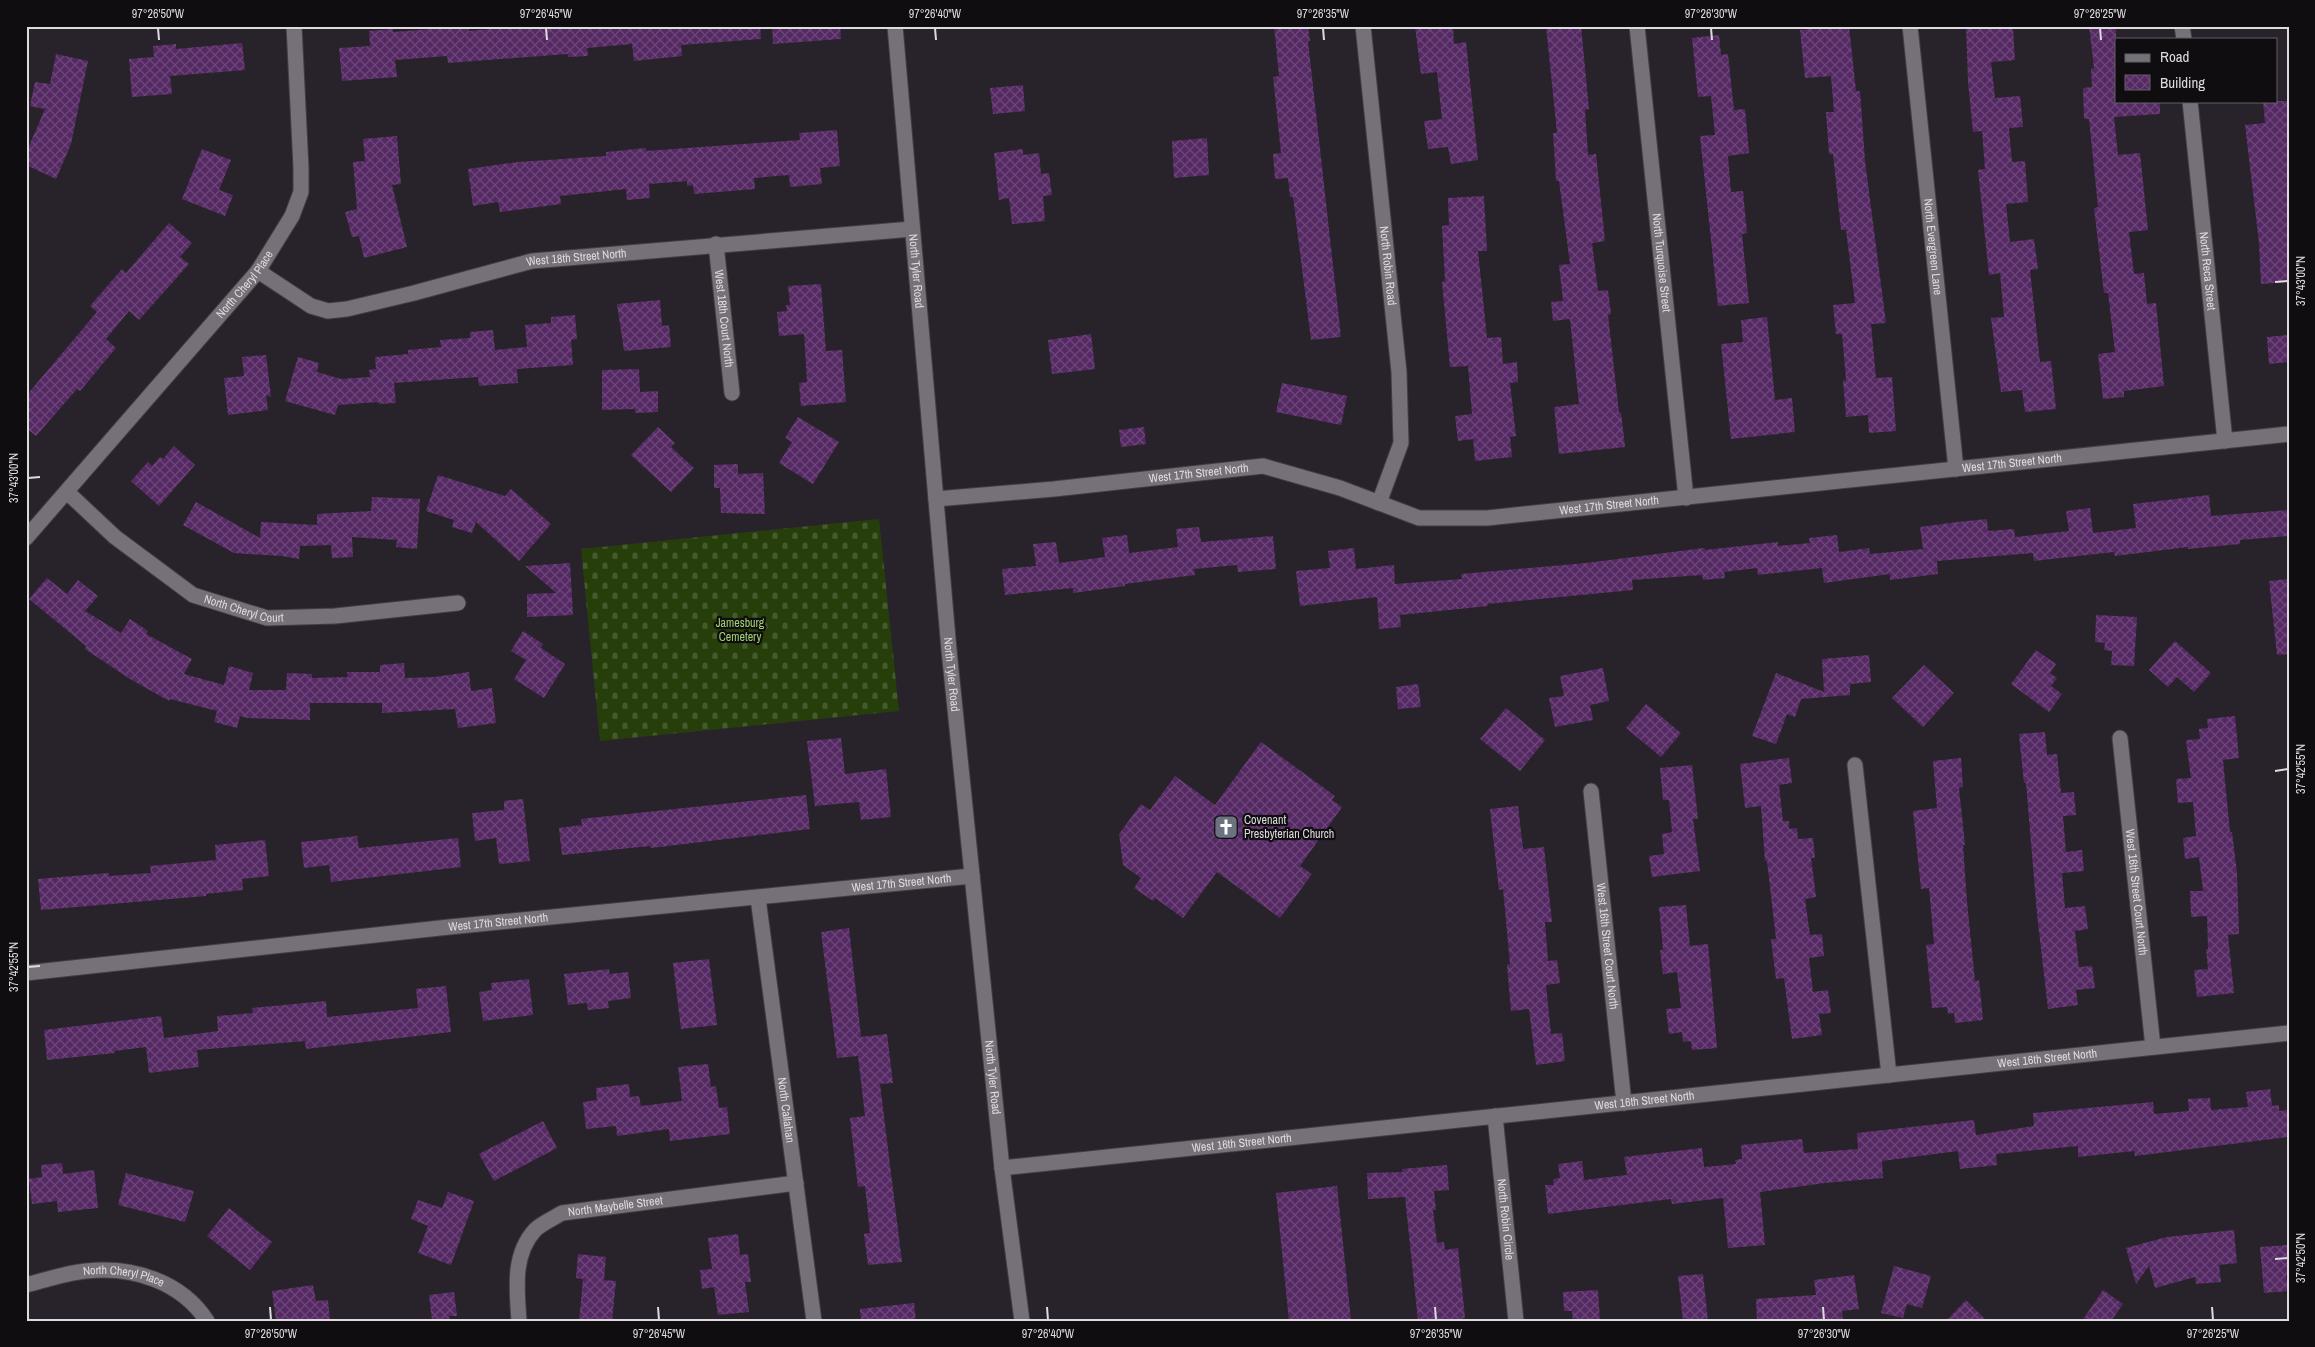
<svg xmlns="http://www.w3.org/2000/svg" width="2315" height="1347" viewBox="0 0 2315 1347" font-family="'Archivo Narrow',sans-serif">
  <style>
    .cemetery { fill: url(#cemetery-stones) }
    .building { fill: url(#building-cross-hatch) }
    .lines { fill: none; stroke-linecap: round; stroke-linejoin: round }
    .street-casing { stroke: #423e43; stroke-width: 17 }
    .secondary-casing { stroke: #423e43; stroke-width: 17 }
    .street { stroke: #767078; stroke-width: 15 }
    .secondary { stroke: #767078; stroke-width: 15 }
    .ticks { fill: none; stroke: #dedbdf; stroke-width: 2 }
    .labels { text-anchor: middle; stroke-width: 4.5; stroke-linejoin: round; paint-order: stroke }
    .street-label { font-size: 12px; fill: #dedbdf; stroke: #100d10 }
    .park-label { font-size: 12px; fill: #9ed170; stroke: #100d10 }
    .poi-label { font-size: 12px; fill: #dedbdf; stroke: #100d10; text-anchor: start }
    .neatline { fill: none; stroke: #dedbdf; stroke-width: 2 }
    .ticks-label { font-size: 12px; text-anchor: middle; fill: #dedbdf }
  </style>
  <defs>
    <pattern id="cemetery-stones" width="16" height="16" patternUnits="userSpaceOnUse" patternTransform="scale(1.25)"><rect width="16" height="16" fill="#263f0a"/><path d="M2 7V4a2 2 0 0 1 4 0v3zM10 15v-3a2 2 0 0 1 4 0v3z" fill="#455a2d"/></pattern>
    <pattern id="building-cross-hatch" width="8" height="8" patternUnits="userSpaceOnUse" patternTransform="scale(1.25)"><rect width="8" height="8" fill="#552963"/><path d="M0 0l8 8M0 8l8-8" fill="none" stroke="#6d4779"/></pattern>
  </defs>
  <rect width="100%" height="100%" fill="#28232a"/>
  <!-- cemetery -->
  <path class="cemetery" d="M879,519l20,192 -299,30 -19,-192z"/>
  <!-- building -->
  <path class="building" d="M469,26v5l50,-5h241l1,13 -80,6 1,11 -48,5 -2,-17 -45,4 1,8 -20,1v-3l-120,9 -1,-7 -52,4 2,17 -55,4 -3,-33 31,-2 -1,-15 24,-2v3z
    M772,26h68l1,13 -68,5z
    M1274,26h34l2,15h-2l33,296 -30,3 -18,-143h-3l-2,-19 -13,1 -2,-25 8,-1 -8,-76 6,-1z
    M1415,26h38l1,18 12,-2 12,118 -27,4 -3,-17 -20,2 -4,-28 18,-2 -5,-47 -16,2z
    M1546,26h35l8,83 -4,1 3,45 8,-1 9,87 -13,2 6,48 10,-1 3,24 -3,1 11,98 2,-1 4,35 -66,7 -5,-47 25,-3 -9,-85 -17,2 -2,-19 12,-1 -4,-36 11,-1 -11,-83h-3l-3,-48h4z
    M1831,26h18l7,65h4l5,70 21,162 -15,1 5,54 16,-1 4,54 -27,2 -1,-18 -22,2 -3,-36 3,-1 -4,-46h-6l-3,-29 22,-2 -9,-73h-5l-8,-76h-4l-3,-42h8l-3,-36 -26,2 -5,-48z
    M1966,26h29v3l18,-1 2,32 -24,2 4,36 25,-2 3,31 -14,1 3,34 13,-1 3,41 -22,2 4,38 24,-3 4,30 -8,1 10,92 11,-1 5,48 -31,3 -3,-22 -21,2 -10,-74 13,-1 -4,-44 -11,2 -11,-105 7,-1 -3,-38 -9,1 -5,-50z
    M2089,26h27v75h44v13l-46,3 4,38 22,-2 8,77 -19,2 5,42 10,-1 3,31 9,-1 8,83 -40,5v6l-21,2 -5,-45 17,-2 -7,-59h-4l-10,-85 4,-1 -9,-88h-5l-1,-31 9,-1 -1,-18 3,-1z
    M1719,35l2,20 7,-1 6,56 11,-1 4,44 -21,3 3,36 12,-1 4,42 -5,1 7,69 -31,3 -18,-170 15,-1 -4,-39 -13,1 -6,-59z
    M242,43l3,27 -75,6 2,18 -40,3 -3,-38 25,-2 -1,-11 23,-2v5z
    M56,54l32,7 -17,83 -15,35 -30,-14v-12l19,-44 -15,-3 5,-24 15,2z
    M1023,85l2,26 -32,3 -3,-26z
    M2263,101h26v181l-28,2 -2,-41 -14,-118 20,-2z
    M837,130l3,36 -20,2 2,16 -32,3 -1,-12 -35,3 1,11 -61,5 -1,-9 -6,1v-5l-38,3 1,14 -23,2 -1,-11 -66,7 1,8 -61,8 -2,-10 -25,4 -5,-37 50,-7 88,-6v-4l40,-4v3l154,-11 -1,-7z
    M397,136l4,48 -9,1 15,62 -43,11 -5,-22 -7,1 -7,-25 12,-3 -4,-47 12,-1 -2,-22z
    M1207,138l2,37 -35,3 -2,-37z
    M202,149l29,11 -12,30 14,5 -8,21 -43,-17z
    M1023,149v6l16,-2 2,21 8,-1 3,22 -9,1 2,25 -33,3 -3,-26 -10,2 -5,-47z
    M1484,196l3,55h-9l9,87 14,-1 2,27 14,-2 1,20 -8,1 6,53 -6,1 2,20 -37,4 -2,-22 -15,2 -3,-25 17,-2 -4,-48 -18,1 -8,-85 3,-1 -3,-55 7,-1 -1,-27z
    M169,223l23,20 -12,14 9,7 -50,56 -10,-9 -23,28 10,9 -36,43 -3,-2 -41,47 -10,-8v-32l71,-84 -7,-6 32,-37 4,4z
    M821,284l5,67 16,-1 4,52 -45,4 -2,-23 8,-1 -3,-48 -25,2 -2,-24 10,-1 -1,-6h4l-2,-19z
    M660,300l2,26 7,-1 2,22 -47,4 -7,-47z
    M575,315l2,24 -6,1 2,25 -56,4 1,14 -39,3 -1,-9 -84,6 2,20 -17,1 -1,-2 -40,3 -3,10 -50,-14 13,-44 21,6 -2,9 24,7 29,-2 -1,-7 7,-1 -1,-12 33,-3v-4l33,-3 -1,-7 30,-2v-6l23,-2 2,20 32,-3 -2,-22 26,-2v-6z
    M1767,317l8,83 17,-2 3,34 -64,7 -10,-95 22,-2 -2,-22z
    M1091,334l4,35 -43,5 -4,-34z
    M2289,335v27l-20,2 -2,-27z
    M266,355l5,42 -5,-2 2,15 -40,5 -4,-37 20,-2 -2,-19z
    M639,369l1,23 18,-1v21l-23,1v-4l-33,1v-40z
    M1282,383l65,13 -6,29 -65,-13z
    M798,417l41,25 -26,42 -34,-21 13,-21 -7,-4z
    M658,427l17,16 -4,4 23,21 -23,24 -40,-37z
    M1144,427l2,17 -25,3 -2,-17z
    M174,446l21,19 -36,41 -28,-25 17,-19 4,4 8,-9 3,2z
    M738,464v10l25,-1 2,41 -44,-1 -1,-25h-6v-23z
    M438,475l67,21 6,-7 40,35 -32,37 -43,-39 -4,11 -20,-6 2,-7 -28,-9z
    M2209,495l2,21 78,-6v26l-49,4v4l-52,5v-2l-73,9 -1,-4 -80,9 -1,-8 -96,8 1,13 -48,6v-6l-66,9 -2,-15 -64,7 -1,-7 -33,4 1,6 -22,2 -1,-5 -70,5 1,10 -146,14 1,2 -88,9 1,12 -22,2 -2,-32 -77,9 -4,-35 34,-3 -2,-17 26,-3 2,21 38,-4 1,19 67,-5 -1,-5 125,-11 118,-15 1,2 73,-8v4l32,-3 -1,-5 28,-3 2,17 30,-4 1,6 53,-5 -3,-22 37,-5 30,-3 1,12 26,-2 1,8 54,-6 -3,-20 24,-3 3,25 43,-5 -3,-24z
    M372,497l48,2 -3,50 -21,-2 1,-7 -45,-3 1,20 -21,1 -1,-13 -31,1 -1,13 -17,-3 -48,-3 -51,-28 13,-23 64,36 1,-16 56,3v-11l54,-3z
    M1199,527l2,15 72,-6 3,33 -38,3 -1,-7 -43,4 1,6 -70,9v2l-52,7v-5l-68,7 -3,-26 34,-3 -3,-22 23,-2 3,21 46,-6 -3,-19 25,-3 2,18 49,-6 -2,-18z
    M570,563l3,52 -46,2v-23l29,-1 -31,-27z
    M47,578l20,16 11,-14 20,16 -13,15 36,22 9,-14 18,12 -2,3 46,25 -8,15 40,11 5,-19 24,7 -4,17h37l1,-17 25,1v4l36,-1 -1,-5h33v-7l24,-2 1,15 29,-1 35,-5 2,19 21,-3 4,35 -38,5 -3,-19 -73,4v-10h-72v17l-63,-2 -7,-2 -3,12 -23,-6 3,-11 -47,-12 -1,2 -39,-22 -45,-30 1,-3 -57,-47z
    M2289,579v75l-12,1 -8,-74z
    M2096,615l41,2 -3,49 -23,-1 1,-14 -8,-1 1,-7 -10,-1z
    M523,631l20,13 -2,4 24,16 -21,34 -30,-19 12,-19 -15,-9z
    M2175,641l36,32 -17,19 -17,-15 -9,10 -19,-17z
    M2036,650l20,14 -6,9 7,5 -6,8 11,8 -13,18 -38,-28z
    M1869,655l2,27 -21,2v11l-49,4 -6,18 -8,-3 -11,30 -24,-8 24,-63 48,19 -2,-33z
    M1924,665l30,28 -31,34 -31,-29z
    M1603,668l6,33 -19,4 3,15 -38,7 -6,-29 15,-2 -4,-20z
    M1418,684l3,23 -23,2 -2,-22z
    M1646,704l35,29 -20,24 -35,-29z
    M1506,708l39,32 -25,31 -40,-32z
    M2235,716l4,42 -16,2 7,72h2l5,41 2,61 -11,1 6,58 -37,4 -3,-27 14,-1 -2,-20h2l-1,-33 -16,1 -1,-26h13l-4,-34 -14,2 -2,-21 13,-2 -3,-34 -15,1 -2,-24 15,-1 -5,-38 14,-1 -1,-10 9,-1 -1,-9z
    M2045,732l2,23 10,-1 4,39 13,-1 2,23 -13,1 3,36 16,-2 2,21 -22,2 3,35 20,-2 3,23 -13,2 4,36 13,-1 3,22 -19,2 2,15 -30,4 -11,-95 -11,-131h-2l-5,-49z
    M841,738l4,36 41,-5 5,48 -30,3 -2,-18 -44,4 -8,-65z
    M1261,742l74,54 -3,4 10,7 -42,59 12,8 -32,44 -63,-46 -34,46 -28,-20 -2,3 -19,-13 7,-10 -18,-13 -4,-31 22,-30 9,6 25,-34 40,29z
    M1789,758l3,25 -13,2 4,36h6v8l8,-1 1,11 15,-1 2,20h-4l5,39 -11,2 5,36 12,-1 2,22 -15,2 4,34 15,-2 3,23 -12,1 3,21 -30,4 -8,-61 -8,1 -5,-40h5l-9,-78h-2l-4,-55 -16,2 -5,-44z
    M1961,758l2,29 -4,1 6,57h-2l4,57 8,79 4,-1 4,40 -28,3 -1,-10 -6,1 -1,-7 -15,1 -6,-63 8,-1 -5,-56 -8,1 -8,-78 24,-3 -4,-47z
    M1692,765l6,54h-5l7,52 -48,6 -3,-21 15,-2 -2,-20 10,-2 -3,-32h-6l-3,-32z
    M806,795l4,34 -159,19 -1,-2 -88,9 -3,-27 23,-3 -1,-6z
    M523,799l7,62 -31,3 -3,-26 -21,3 -3,-28 32,-3v-9z
    M1518,806l5,43 21,-2 8,75h-7l3,39 9,-1 3,23 -14,2 5,49 11,-1 3,28 -29,4 -7,-56 -18,2 -4,-46 3,-1 -7,-75 -4,1 -9,-81z
    M357,836l2,12 99,-10 3,29 -130,15 -2,-17 -25,3 -3,-26z
    M265,840l4,36 -27,3 1,11 -37,4v2l-165,14 -3,-31 71,-6v3l42,-3 -1,-7 66,-6 -1,-15z
    M1686,905l4,41 18,-2 9,104 -25,2 -1,-9 -8,1 -1,-10 -13,2 -3,-25 15,-1 -4,-36 -14,2 -3,-24h3l-4,-43z
    M849,928l12,109 26,-3 6,49 -13,1 22,178 -34,3 -4,-31 6,-1 -5,-47 -7,1 -8,-69 15,-2 -7,-60 -21,2 -16,-126z
    M709,959l8,66 -36,4 -8,-66z
    M609,969l1,5 18,-2 3,26 -23,3 1,7 -21,2 -1,-7 -19,2 -4,-31z
    M529,979l4,36 -50,6 -4,-29 13,-2 -1,-7z
    M446,986l5,46 -145,17 -1,-8 -108,9 2,17 -50,6 -3,-26 -31,4v2l-68,7 -3,-30 117,-14 3,22 54,-7 -1,-15 36,-3 -1,-5 74,-7 1,16 91,-9 -2,-19z
    M708,1064l3,23 5,-1 3,22 8,-1 3,27 -60,7 -1,-12 -52,7 -1,-10 -30,3 -3,-27 14,-2 -1,-12 33,-4 1,13 9,-1 2,10 41,-5 -4,-34z
    M2270,1089l2,17 7,-1v6l10,-1v27l-154,19 -1,-5 -56,6v-11l-82,8 1,11 -37,4 -2,-18 -76,10 1,17 -58,5 -65,9 5,53 -37,3 -5,-50 -51,6 -1,-5 -123,15 -3,-29h9l-1,-6 7,-1 -2,-14 24,-3 2,19 43,-5 -3,-18 78,-9 2,19 32,-3 -1,-4 7,-1 -1,-14 61,-6 2,14 54,-4 -1,-16 117,-13 2,15 58,-9 -1,-13 120,-11 1,12 35,-3 -1,-12 22,-1 1,12 37,-3 -2,-15z
    M543,1121l14,27 -63,33 -15,-27z
    M62,1163l1,11 31,-4 4,38 -40,4 -1,-11 -25,3 -3,-25 13,-2 -1,-12z
    M1447,1165l2,25 -15,1 2,19h-3l4,33 7,-1 1,8 13,-2 7,70 -13,3h-34l-13,-124 -37,2 -1,-26 36,-1 -1,-3z
    M126,1173l68,18 -9,31 -67,-17z
    M1337,1186l14,134 -62,1 -13,-128z
    M448,1192l26,9 -23,64 -33,-12 10,-27 -17,-7 7,-19 24,8z
    M229,1208l43,34 -22,28 -43,-34z
    M2234,1230l3,33 -18,2 2,17 -25,2 -1,-7 -40,11 -6,-22 -13,18 -10,-36 41,-11z
    M738,1234l2,21 8,-1 3,28h-6l4,30 -31,3 -4,-28 -12,2 -2,-19 12,-1 -4,-31z
    M2289,1245v29l-3,1 2,16 -24,2 -4,-46z
    M578,1254l28,3 -2,23 12,1 -4,40h-33l4,-42 -7,-1z
    M1894,1266l37,10 -9,32 -15,-4 -4,14 -22,-5z
    M1703,1274l5,47h-25l-5,-45z
    M1854,1275l5,34 -17,2 1,10h-86l-1,-22 60,-4 -2,-15z
    M313,1285l3,16 12,-1 2,21h-54l-4,-30z
    M1598,1290l2,31h-27l-1,-10h-8l-1,-19z
    M2103,1290l20,14 -12,17h-29z
    M454,1292l3,24h-8l1,5h-18l-3,-26z
    M1966,1300l21,21h-41z
    M914,1303l2,18h-55l-1,-12z"/>
  <g class="lines">
    <!-- street casing -->
    <g class="street-casing">
      <g id="street">
        <path id="s1" d="M1363,26l36,346 2,71 -22,60"/>
        <path id="s2" d="M1637,26l49,472"/>
        <path id="s3" d="M1910,26l46,443"/>
        <path d="M2182,26l2,13"/>
        <path id="s4" d="M2190,101l35,340"/>
        <path id="s5" d="M716,244l16,149"/>
        <path id="s6" d="M258,271l53,35 17,5 19,-2 67,-16 118,-32 380,-32"/>
        <path id="s7" d="M67,492l48,45 78,58 74,23 68,-2 123,-13"/>
        <path id="s8" d="M936,499l118,-10 209,-23 77,22 79,30h68l802,-84"/>
        <path id="s9" d="M26,538l232,-267 34,-55 9,-24v-24l-7,-142"/>
        <path id="s10" d="M2120,738l33,309"/>
        <path d="M1855,765l34,310"/>
        <path id="s11" d="M1591,791l33,312"/>
        <path id="s12" d="M758,898l56,423"/>
        <path id="s13" d="M26,973l423,-46 523,-51"/>
        <path id="s14" d="M1495,1116l21,205"/>
        <path id="s15" d="M1002,1168l1287,-135"/>
        <path id="s16" d="M26,1285c19,-5 40,-12 60,-14 46,-5 95,10 121,50"/>
        <path id="s17" d="M519,1321c-2,-31 -7,-66 16,-91 7,-7 19,-12 27,-17l234,-30"/>
      </g>
    </g>
    <!-- secondary casing -->
    <g class="secondary-casing">
      <g id="secondary">
        <path id="s18" d="M895,26l54,624 53,518 20,153"/>
      </g>
    </g>
    <!-- street -->
    <use href="#street" class="street"/>
    <!-- secondary -->
    <use href="#secondary" class="secondary"/>
  </g>
  <!-- ticks -->
  <path class="ticks" d="M158,28l1,12M546,28l1,12M935,28l1,12M1323,28l1,12M1711,28l1,12M2100,28l1,12M2275,282l13,-1M28,478l12,-1M2275,771l13,-2M28,967l12,-1M2275,1259l13,-1M270,1307l1,13M658,1307l1,13M1047,1307l1,13M1435,1307l1,13M1823,1307l1,13M2212,1307l1,13"/>
  <!-- icons -->
  <defs>
    <g id="church-square" transform="scale(1.25)"><rect x="-9" y="-9" width="18" height="18" rx="4" fill="#6b7280" stroke="#100d10"/><path d="M-1.2-6h2.4v3.5h3.3v2.4h-3.3V6h-2.4V-.1h-3.3v-2.4h3.3Z" fill="#fff"/></g>
  </defs>
  <g fill-rule="evenodd">
    <use href="#church-square" x="1226" y="827"/>
  </g>
  <g class="labels">
    <!-- street labels -->
    <g class="street-label">
      <text dy="4" stroke="none"><textPath href="#s3" startOffset="222">North Evergreen Lane</textPath></text>
      <text dy="4" stroke="none"><textPath href="#s6" startOffset="336">West 18th Street North</textPath></text>
      <text dy="4" stroke="none"><textPath href="#s2" startOffset="238">North Turquoise Street</textPath></text>
      <text dy="4" stroke="none"><textPath href="#s1" startOffset="241">North Robin Road</textPath></text>
      <text dy="4" stroke="none"><textPath href="#s18" startOffset="246">North Tyler Road</textPath></text>
      <text dy="4" stroke="none"><textPath href="#s4" startOffset="171">North Reca Street</textPath></text>
      <text dy="4" stroke="none"><textPath href="#s9" startOffset="335">North Cheryl Place</textPath></text>
      <text dy="4" stroke="none"><textPath href="#s5" startOffset="75">West 18th Court North</textPath></text>
      <text dy="4" stroke="none"><textPath href="#s8" startOffset="1089">West 17th Street North</textPath></text>
      <text dy="4" stroke="none"><textPath href="#s8" startOffset="264">West 17th Street North</textPath></text>
      <text dy="4" stroke="none"><textPath href="#s8" startOffset="684">West 17th Street North</textPath></text>
      <text dy="4" stroke="none"><textPath href="#s7" startOffset="216">North Cheryl Court</textPath></text>
      <text dy="4" stroke="none"><textPath href="#s18" startOffset="651">North Tyler Road</textPath></text>
      <text dy="4" stroke="none"><textPath href="#s13" startOffset="880">West 17th Street North</textPath></text>
      <text dy="4" stroke="none"><textPath href="#s10" startOffset="155">West 16th Street Court North</textPath></text>
      <text dy="4" stroke="none"><textPath href="#s13" startOffset="475">West 17th Street North</textPath></text>
      <text dy="4" stroke="none"><textPath href="#s11" startOffset="156">West 16th Street Court North</textPath></text>
      <text dy="4" stroke="none"><textPath href="#s15" startOffset="1051">West 16th Street North</textPath></text>
      <text dy="4" stroke="none"><textPath href="#s18" startOffset="1056">North Tyler Road</textPath></text>
      <text dy="4" stroke="none"><textPath href="#s15" startOffset="646">West 16th Street North</textPath></text>
      <text dy="4" stroke="none"><textPath href="#s12" startOffset="214">North Callahan</textPath></text>
      <text dy="4" stroke="none"><textPath href="#s15" startOffset="241">West 16th Street North</textPath></text>
      <text dy="4" stroke="none"><textPath href="#s17" startOffset="181">North Maybelle Street</textPath></text>
      <text dy="4" stroke="none"><textPath href="#s14" startOffset="104">North Robin Circle</textPath></text>
      <text dy="4" stroke="none"><textPath href="#s16" startOffset="100">North Cheryl Place</textPath></text>
    </g>
    <!-- park labels -->
    <g class="park-label">
      <text x="740" y="627">Jamesburg<tspan x="740" dy="14">Cemetery</tspan></text>
    </g>
    <!-- poi labels -->
    <g class="poi-label">
      <text x="1244" y="824">Covenant<tspan x="1244" dy="14">Presbyterian Church</tspan></text>
    </g>
  </g>
  <!-- border -->
  <rect width="2315" height="1347" fill="none" stroke="#100d10" stroke-width="55"/>
  <!-- legend -->
  <rect x="2115" y="38" width="162" height="65" fill="#100d10" stroke="#625f63"/>
  <rect x="2125" y="54" width="25" height="8" fill="#767078" stroke="#625f63"/>
  <text x="2160" y="62" font-size="15" fill="#dedbdf">Road</text>
  <rect x="2125" y="75" width="25" height="15" fill="url(#building-cross-hatch)" stroke="#625f63"/>
  <text x="2160" y="88" font-size="15" fill="#dedbdf">Building</text>
  <rect x="28" y="28" width="2260" height="1292" class="neatline"/>
  <g class="ticks-label">
    <text x="158" y="18">97°26'50"W</text>
    <text x="546" y="18">97°26'45"W</text>
    <text x="935" y="18">97°26'40"W</text>
    <text x="1323" y="18">97°26'35"W</text>
    <text x="1711" y="18">97°26'30"W</text>
    <text x="2100" y="18">97°26'25"W</text>
    <text transform="translate(2301 281) rotate(-90)" y="4">37°43'00"N</text>
    <text transform="translate(14 478) rotate(-90)" y="4">37°43'00"N</text>
    <text transform="translate(2301 769) rotate(-90)" y="4">37°42'55"N</text>
    <text transform="translate(14 967) rotate(-90)" y="4">37°42'55"N</text>
    <text transform="translate(2301 1258) rotate(-90)" y="4">37°42'50"N</text>
    <text x="271" y="1338">97°26'50"W</text>
    <text x="659" y="1338">97°26'45"W</text>
    <text x="1048" y="1338">97°26'40"W</text>
    <text x="1436" y="1338">97°26'35"W</text>
    <text x="1824" y="1338">97°26'30"W</text>
    <text x="2213" y="1338">97°26'25"W</text>
  </g>
</svg>
